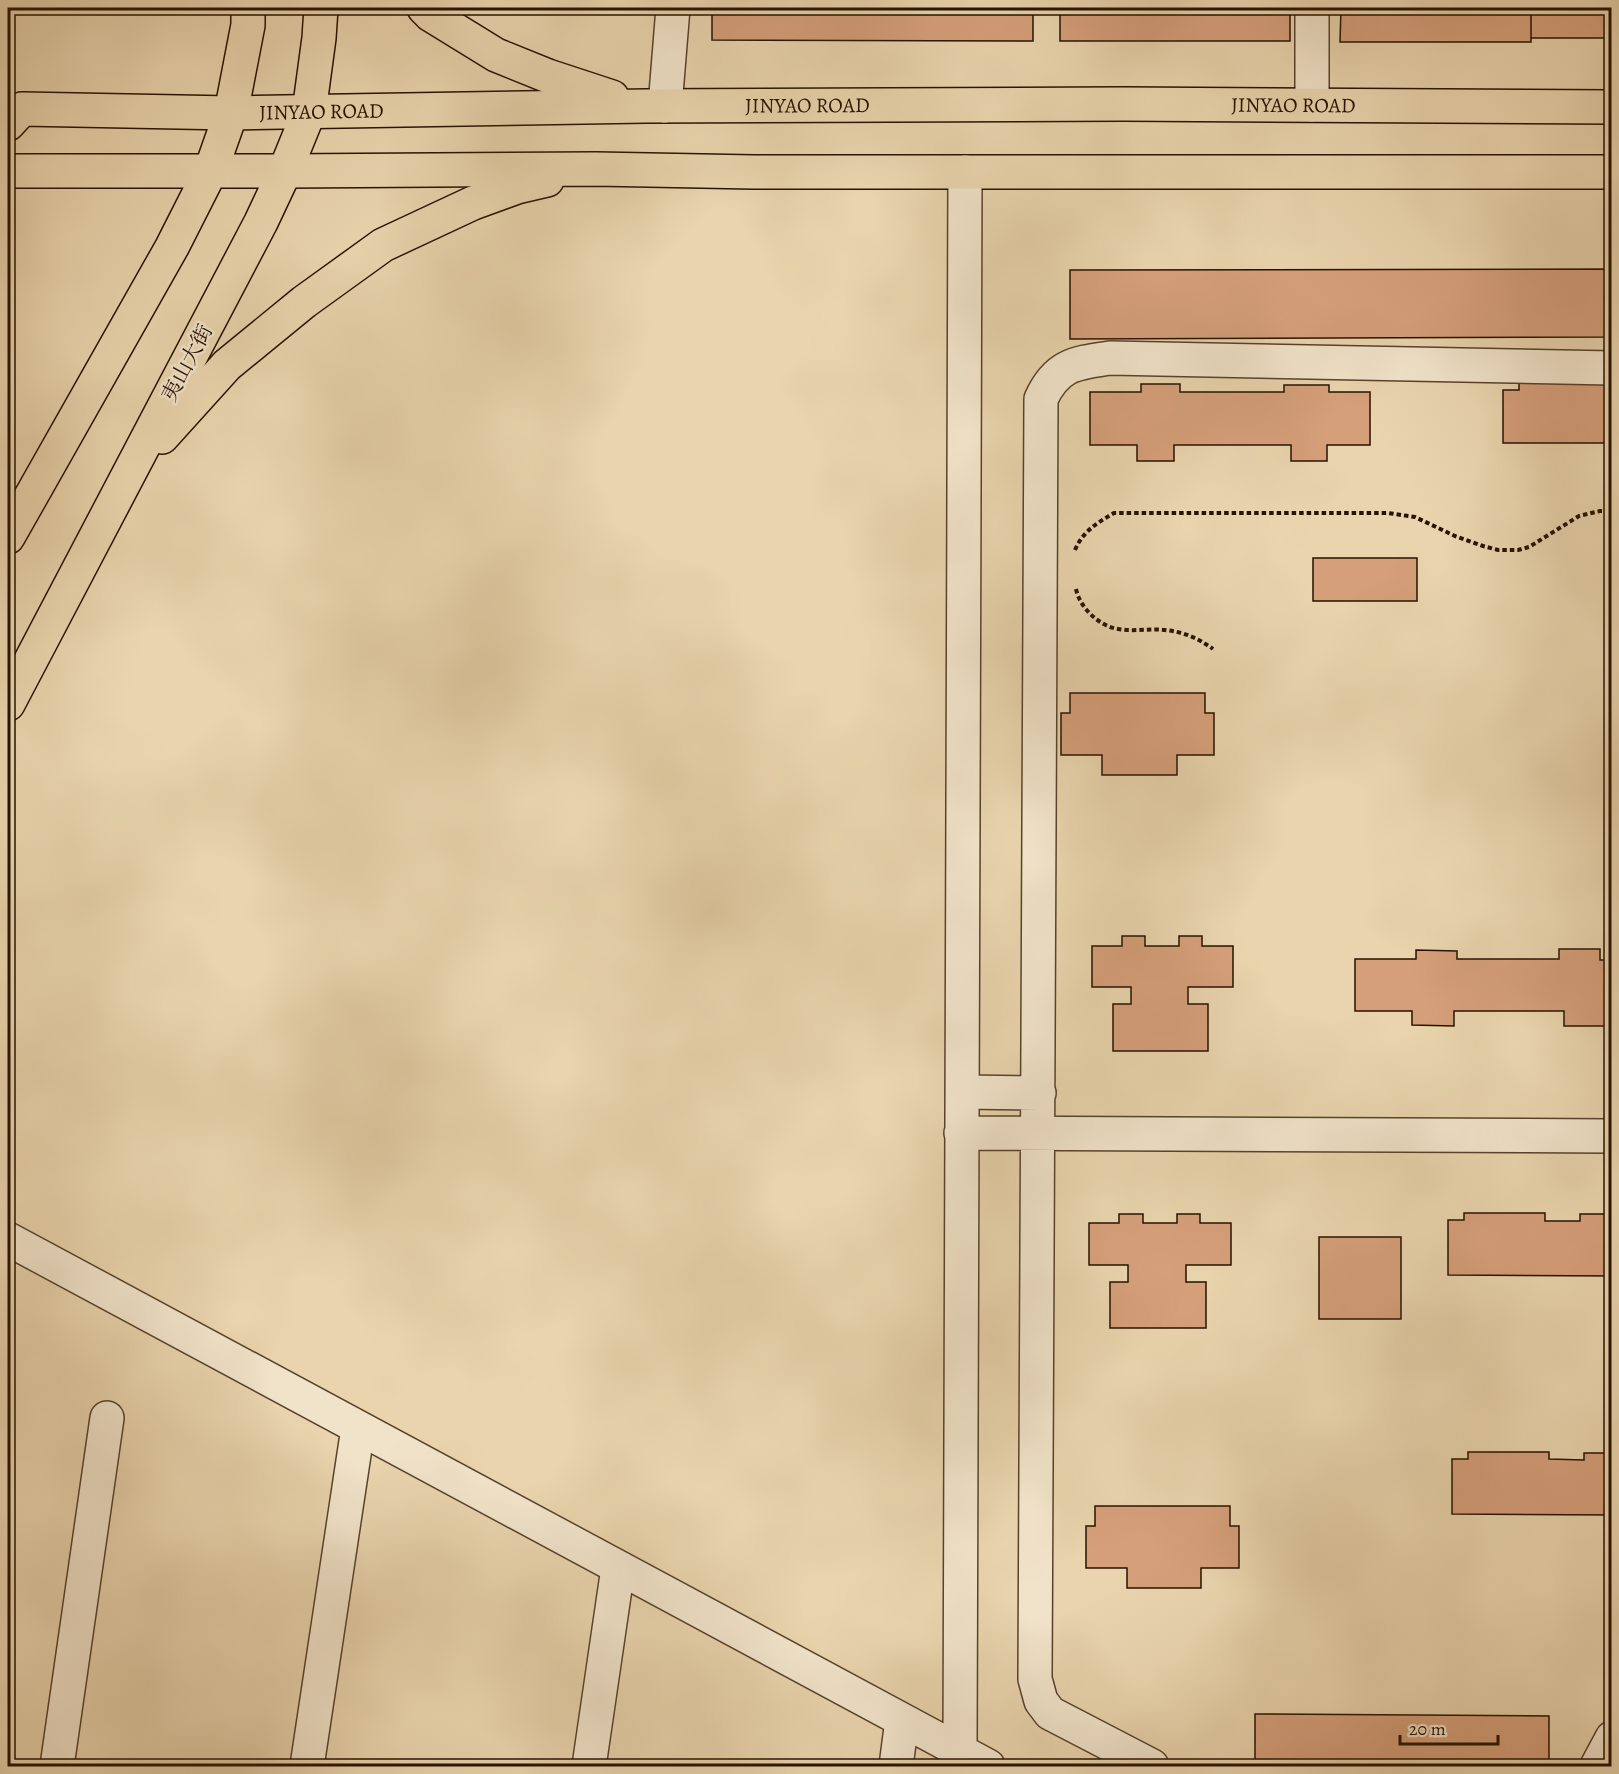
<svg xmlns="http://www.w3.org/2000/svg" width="1619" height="1774" viewBox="0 0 1619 1774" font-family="Alegreya,'Noto Serif SC',serif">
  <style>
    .building { fill: #d59f7a; stroke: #261200; stroke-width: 1.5 }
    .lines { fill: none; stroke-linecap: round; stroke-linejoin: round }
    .minor-casing { stroke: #57422b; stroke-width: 36 }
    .major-casing { stroke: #261200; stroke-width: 36 }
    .path { stroke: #261200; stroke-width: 4; stroke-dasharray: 4.5 3; stroke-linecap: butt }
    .minor { stroke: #f1e3ca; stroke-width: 33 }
    .major { stroke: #e9d4ad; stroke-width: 33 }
    .labels { text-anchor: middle; stroke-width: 5; stroke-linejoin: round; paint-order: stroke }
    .street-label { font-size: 21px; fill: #261200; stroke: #f1e3ca }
  </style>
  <rect width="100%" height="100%" fill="#e9d4ad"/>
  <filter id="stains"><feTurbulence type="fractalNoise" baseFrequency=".00333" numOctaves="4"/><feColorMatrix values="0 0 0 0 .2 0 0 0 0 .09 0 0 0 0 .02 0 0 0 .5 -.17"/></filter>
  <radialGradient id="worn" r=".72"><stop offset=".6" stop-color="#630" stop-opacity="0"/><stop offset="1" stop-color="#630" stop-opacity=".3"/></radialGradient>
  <!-- building -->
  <path class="building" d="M712,8h321v33l-321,-1z
    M1060,8h230v33h-230z
    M1341,8h190v34h-191z
    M1531,8h81v30h-81z
    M1612,269v68l-542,2v-69z
    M1519,383h88v7h5v68h-5v-15h-104v-53h16z
    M1141,384h39v8h104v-7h45v7h41v53h-43v16h-36v-16h-117v16h-37v-16h-47v-53h51z
    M1313,558h104v43h-104z
    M1070,693h135v20h9v42h-37v20h-75v-20h-41v-42h9z
    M1122,936h23v10h34v-10h23v10h31v41h-45v17h20v47h-95v-47h18v-17h-39v-41h30z
    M1559,949h41v11h12v52h-5v14h-43v-15h-110v15l-42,-1v-14h-57v-52h61v-9l41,1v8h102z
    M1464,1213h81v8h35v-7h32v62l-164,-1v-55h16z
    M1119,1214h24v9h34v-9h23v9h31v42h-45v17h20v46h-96v-46h18v-17h-39v-42h30z
    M1319,1237h82v82h-82z
    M1468,1452h81v7l35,1v-7h28v62l-160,-1v-55h16z
    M1095,1506h135v20h9v42h-38v20h-74v-20h-41v-42h9z
    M1255,1714l294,2v50h-294z"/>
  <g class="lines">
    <!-- minor casing -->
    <g class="minor-casing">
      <path id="minor" d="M1312,105v-97
        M665,106l8,-98
        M962,1092l77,1
        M961,1133l651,3
        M8,1239l980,527
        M960,1751l5,-1579
        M57,1766l50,-348
        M307,1766l51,-338
        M589,1766l29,-198
        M896,1766l6,-46
        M1152,1766l-102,-53 -9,-12 -6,-22 6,-1280c16,-35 35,-36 69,-41l502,10
        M1597,1766l15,-28"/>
    </g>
    <!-- major casing -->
    <g class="major-casing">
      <g id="major">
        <path d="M424,8l7,7 65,40 52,21 64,21"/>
        <path id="s1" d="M8,124l14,-15 209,4 415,-7 477,-2 489,3"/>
        <path d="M8,171h277l311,-2 158,3h858"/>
        <path d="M162,437l65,-72 77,-63 79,-57 90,-42 44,-16 30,-7"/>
        <path d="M8,537l164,-290 39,-77 20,-57 17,-88v-17"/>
        <path d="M8,704l253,-482 24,-51 24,-59 10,-74 2,-30"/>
      </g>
    </g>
    <!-- path -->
    <path class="path" d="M1075,550c8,-19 22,-27 39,-37h274l27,4 40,19 28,10 15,4h20l11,-3 50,-31 21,-5h12
      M1076,589c4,19 23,37 42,40 16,3 32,-1 47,1 19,2 33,8 48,19"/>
    <!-- minor -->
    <use href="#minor" class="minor"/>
    <!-- major -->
    <use href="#major" class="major"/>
  </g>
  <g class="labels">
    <!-- street labels -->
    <g class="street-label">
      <text dy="7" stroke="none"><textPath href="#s1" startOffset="806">JINYAO ROAD</textPath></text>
      <text dy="7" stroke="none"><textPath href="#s1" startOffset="1292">JINYAO ROAD</textPath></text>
      <text dy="7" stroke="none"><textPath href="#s1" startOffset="320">JINYAO ROAD</textPath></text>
      <text transform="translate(187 363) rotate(-62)" y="7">夷山大街</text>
    </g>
  </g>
  <!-- margin -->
  <rect width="1619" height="1774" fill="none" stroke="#e9d4ad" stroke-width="30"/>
  <rect x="9" y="9" width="1601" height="1756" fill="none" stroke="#261200" stroke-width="3"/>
  <rect x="15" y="15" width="1589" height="1744" fill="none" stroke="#261200" stroke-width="1.5"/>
  <!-- scale -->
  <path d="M1400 1735v9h98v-9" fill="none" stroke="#261200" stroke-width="3"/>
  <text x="1409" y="1735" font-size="18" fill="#261200" stroke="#f1e3ca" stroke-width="4.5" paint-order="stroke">20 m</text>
  <rect width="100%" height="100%" filter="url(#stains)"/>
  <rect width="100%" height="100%" fill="url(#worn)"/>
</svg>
